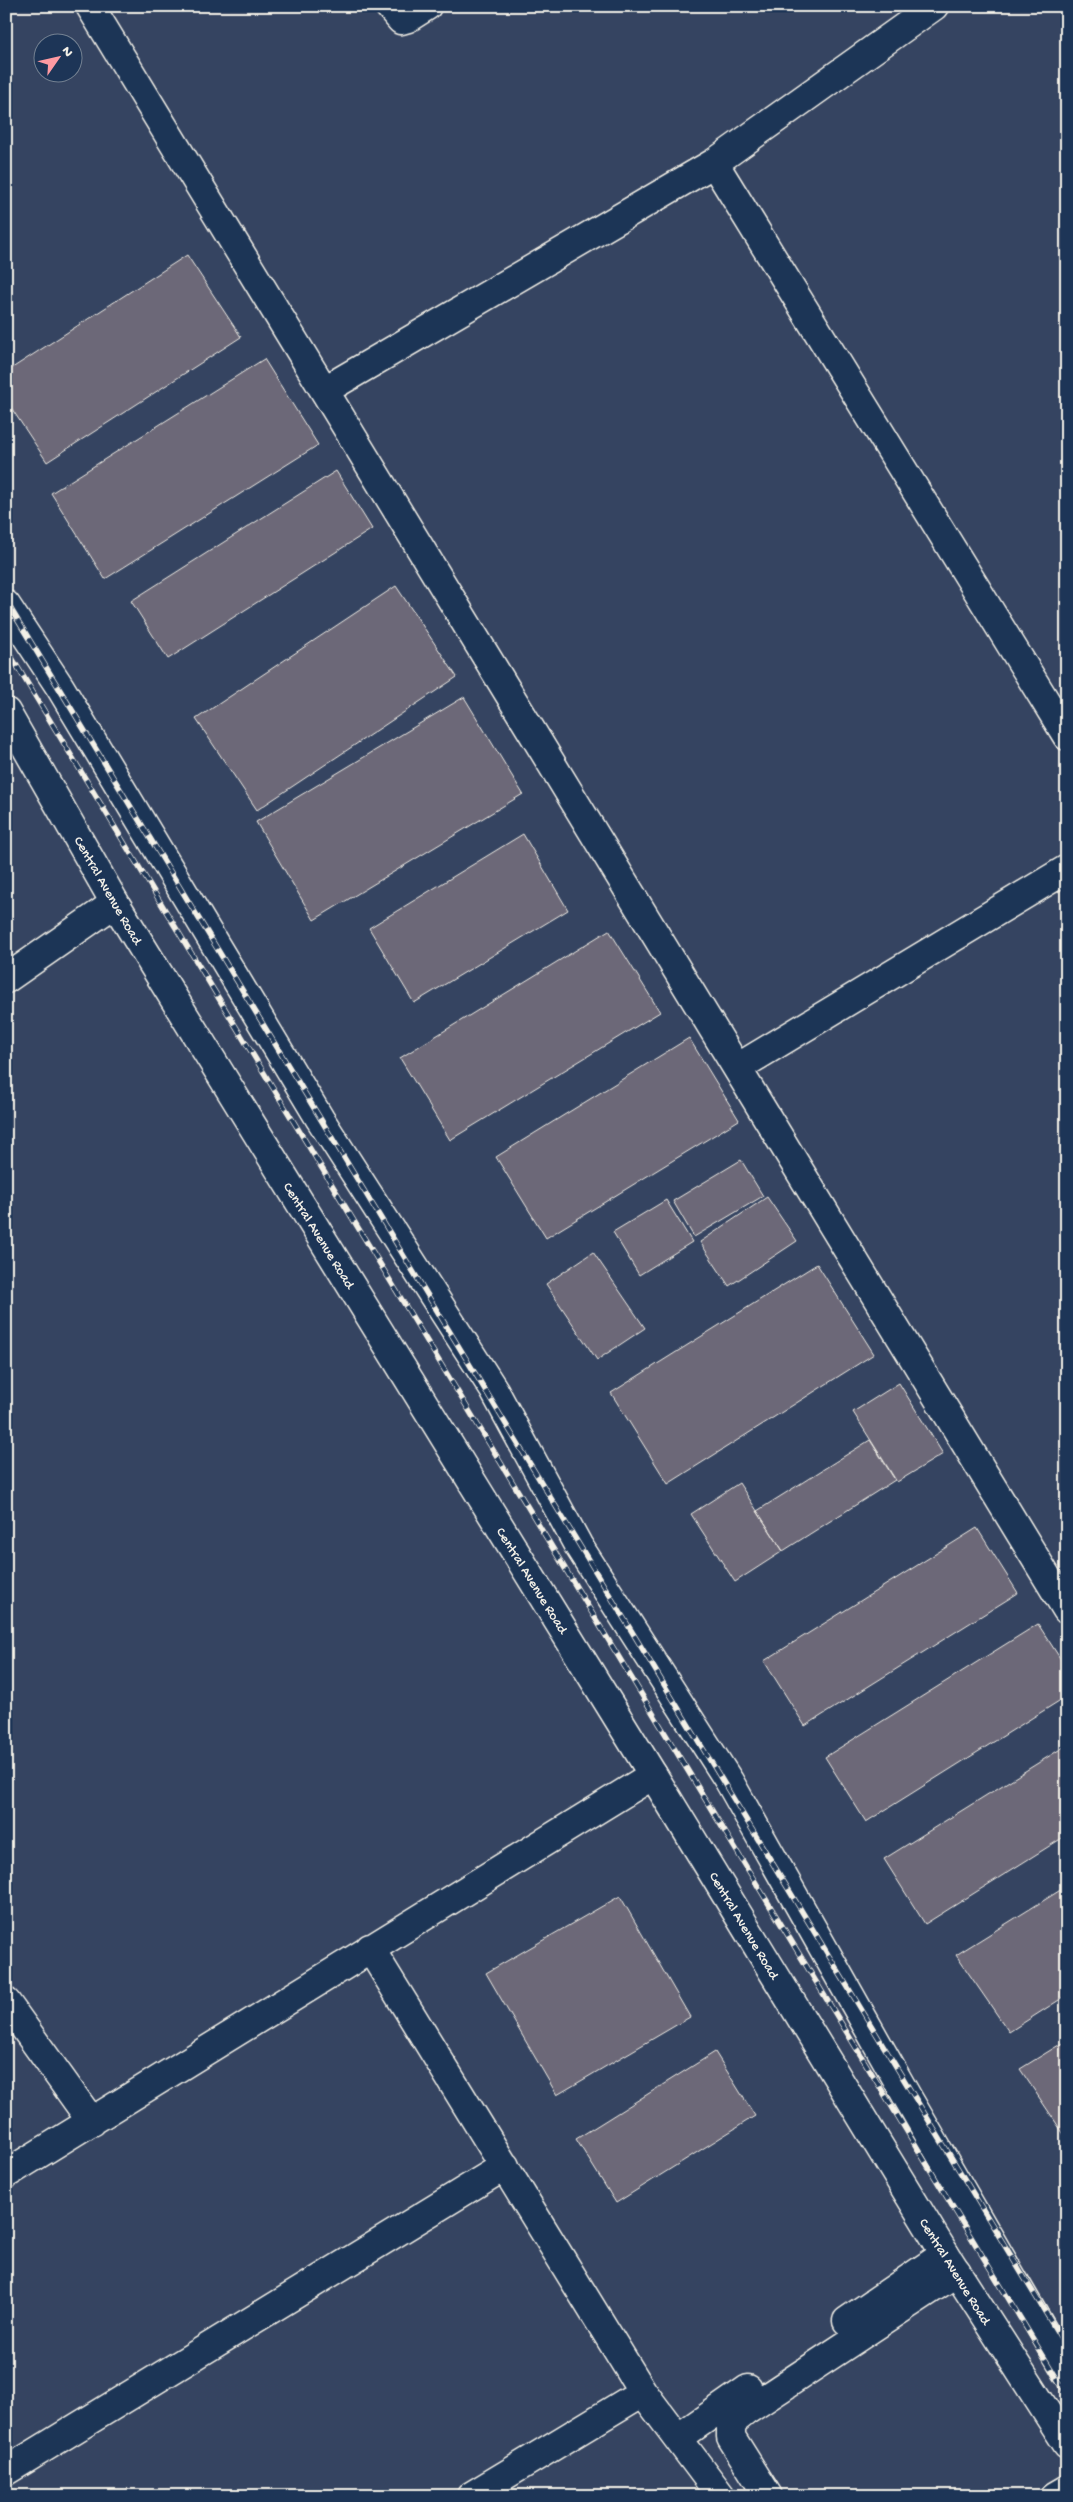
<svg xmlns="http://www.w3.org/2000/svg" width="1073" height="2502" viewBox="0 0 1073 2502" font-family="'Gochi Hand',sans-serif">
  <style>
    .building { fill: #6c6778; stroke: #f4f1e8 }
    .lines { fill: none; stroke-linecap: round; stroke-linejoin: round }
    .minor-casing { stroke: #f4f1e8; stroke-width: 31 }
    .major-casing { stroke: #f4f1e8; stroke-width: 31 }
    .minor { stroke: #1d3557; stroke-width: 28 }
    .major { stroke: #1d3557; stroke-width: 28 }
    .rail-casing { stroke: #f4f1e8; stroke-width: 5.5 }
    .rail { stroke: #1d3557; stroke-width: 4; stroke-dasharray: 11; stroke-linecap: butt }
    .labels { text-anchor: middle; stroke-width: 4.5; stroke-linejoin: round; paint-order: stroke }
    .street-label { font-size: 14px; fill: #f4f1e8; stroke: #1d3557 }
  </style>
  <rect width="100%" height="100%" fill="#354461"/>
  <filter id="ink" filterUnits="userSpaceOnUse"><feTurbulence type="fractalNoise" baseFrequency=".02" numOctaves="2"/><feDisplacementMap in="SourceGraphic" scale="10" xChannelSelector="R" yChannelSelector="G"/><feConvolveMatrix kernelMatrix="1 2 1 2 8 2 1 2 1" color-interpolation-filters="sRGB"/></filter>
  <g filter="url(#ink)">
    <!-- building -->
    <path class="building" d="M187,255l54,82 -194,125 -41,-62v-28z
      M264,359l54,86 -213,134 -54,-86z
      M336,471l36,58 -204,130 -37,-58z
      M396,586l61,91 -200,133 -61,-91z
      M464,697l59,97 -209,126 -58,-98z
      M523,834l45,76 -154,93 -45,-75z
      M609,930l51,82 -210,128 -50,-82z
      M689,1038l50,82 -193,118 -50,-81z
      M741,1160l22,36 -69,41 -21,-36z
      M767,1197l30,44 -68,45 -29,-44z
      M666,1200l26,42 -53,33 -26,-43z
      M593,1252l52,76 -48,32 -51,-76z
      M817,1264l57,90 -206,130 -57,-91z
      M899,1383l44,71 -46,28 -44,-70z
      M870,1440l25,40 -112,71 -26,-40z
      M739,1483l44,68 -48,31 -44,-68z
      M977,1528l41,65 -213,133 -41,-65z
      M1038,1624l29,45v27l-201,126 -41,-65z
      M1067,1745v90l-142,89 -41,-65z
      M1067,1886v109l-58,37 -53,-77z
      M620,1896l70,121 -133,78 -71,-122z
      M1067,2040v99l-47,-70z
      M715,2052l40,64 -139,87 -40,-64z"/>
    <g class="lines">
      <!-- minor casing -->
      <g class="minor-casing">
        <path id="minor" d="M90,6l977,1604
          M389,6l12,14 7,-2 19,-12
          M714,163l353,573
          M325,390l389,-227 220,-157
          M6,979l109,-76
          M737,1068l330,-199
          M370,1948l273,444 78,104
          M6,2002l86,120
          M6,2174l647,-399
          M847,2321l98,-67
          M678,2438l70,-49
          M6,2471l499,-305
          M471,2496l172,-104
          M768,2496l-37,-59v-14l15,-12 211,-139
          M1055,2496l12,-7"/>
      </g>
      <!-- major casing -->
      <g class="major-casing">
        <path id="major" d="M6,605l54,82 260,432 174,271 84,155 151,236 180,319 158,272
          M6,712l109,191 538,872 292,479 122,190"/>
      </g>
      <!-- minor -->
      <use href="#minor" class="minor"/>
      <!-- major -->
      <use href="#major" class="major"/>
      <!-- rail casing -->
      <g class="rail-casing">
        <path id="rail" d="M6,601l1061,1747
          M6,648l1061,1747"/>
      </g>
      <!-- rail -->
      <use href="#rail" class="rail"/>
    </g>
  </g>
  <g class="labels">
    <!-- street labels -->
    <g class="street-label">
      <text transform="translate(109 890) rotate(60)" y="5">Central Avenue Road</text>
      <text transform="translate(320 1235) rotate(58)" y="5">Central Avenue Road</text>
      <text transform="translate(533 1580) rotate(58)" y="5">Central Avenue Road</text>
      <text transform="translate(745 1925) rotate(59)" y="5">Central Avenue Road</text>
      <text transform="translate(956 2271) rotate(58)" y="5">Central Avenue Road</text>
    </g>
  </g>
  <!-- margin -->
  <rect width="1073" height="2502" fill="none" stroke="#1d3557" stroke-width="25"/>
  <rect x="12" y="12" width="1048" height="2477" fill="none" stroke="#f4f1e8" stroke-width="2" filter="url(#ink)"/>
  <!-- north arrow -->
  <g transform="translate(58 58) rotate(56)"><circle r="24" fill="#1d3557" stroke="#738091"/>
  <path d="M0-4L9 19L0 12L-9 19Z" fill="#ff9aa2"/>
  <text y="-8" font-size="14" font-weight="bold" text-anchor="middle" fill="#f4f1e8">N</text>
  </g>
</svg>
